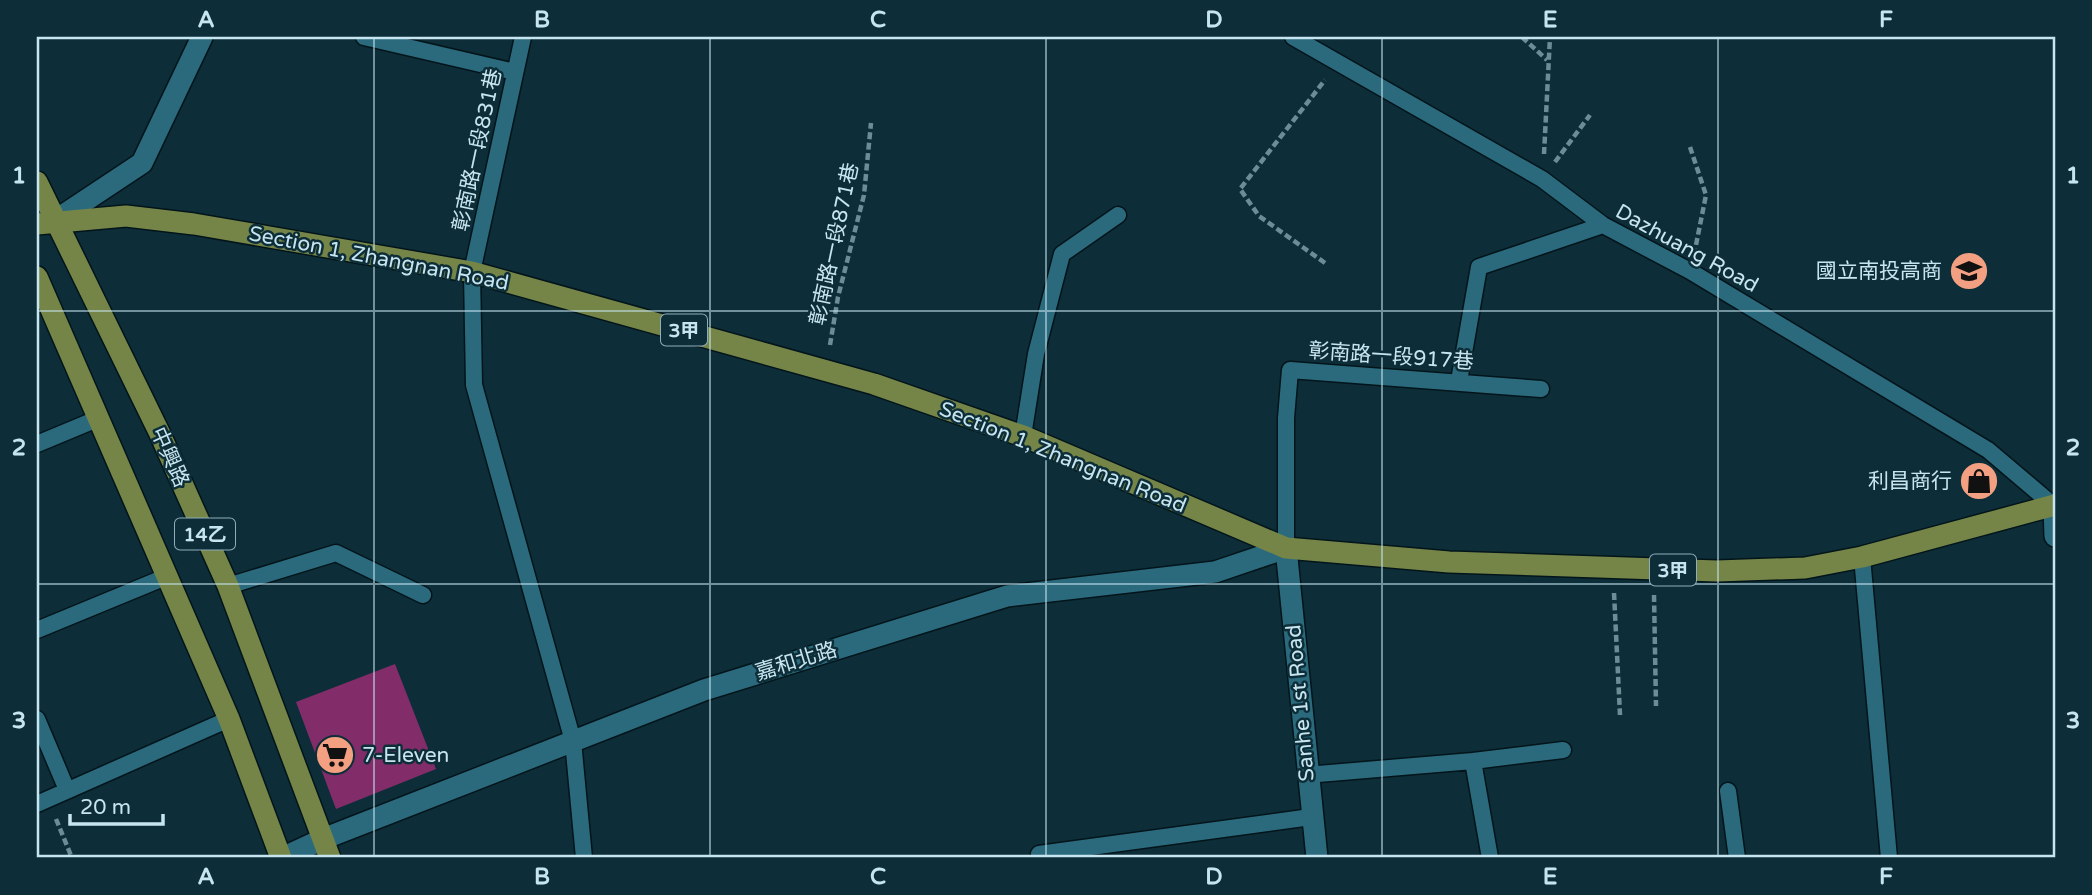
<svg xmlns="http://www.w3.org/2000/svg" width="2092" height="895" viewBox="0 0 2092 895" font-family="'Varela Round','Noto Sans TC',sans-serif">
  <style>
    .building { fill: #822d69 }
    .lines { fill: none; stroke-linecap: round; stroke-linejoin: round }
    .lane-casing { stroke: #03151b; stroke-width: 19 }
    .street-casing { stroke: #03151b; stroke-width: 24 }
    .primary-casing { stroke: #03151b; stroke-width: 24 }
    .path { stroke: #6c8c96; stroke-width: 4.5; stroke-dasharray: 7 3.5; stroke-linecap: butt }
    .lane { stroke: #2b6a7d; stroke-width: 16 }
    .street { stroke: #2b6a7d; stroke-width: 21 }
    .primary { stroke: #758548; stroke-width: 21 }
    .grid { fill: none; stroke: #c7e5f0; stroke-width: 2; stroke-opacity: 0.55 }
    .labels { text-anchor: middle; stroke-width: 5; stroke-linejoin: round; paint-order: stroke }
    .shield { fill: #0d2e38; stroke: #8faeb9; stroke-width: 2 }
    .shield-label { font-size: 19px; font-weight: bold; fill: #c7e5f0 }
    .street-label { font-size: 21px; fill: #c7e5f0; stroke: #0d2e38 }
    .poi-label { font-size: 21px; fill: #c7e5f0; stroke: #0d2e38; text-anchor: end }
    .neatline { fill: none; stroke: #c7e5f0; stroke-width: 2.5 }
    .grid-label { font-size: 23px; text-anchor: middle; font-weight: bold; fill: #c7e5f0 }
  </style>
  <rect width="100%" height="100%" fill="#0d2e38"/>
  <!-- building -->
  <path class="building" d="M395,664l41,105 -100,40 -40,-107z"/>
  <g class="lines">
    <!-- lane casing -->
    <g class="lane-casing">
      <path id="lane" d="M364,37l151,35
        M523,37l-51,235 2,113 99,356 11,117
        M1293,37l249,142 61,46 87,46 298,179 66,56
        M1459,381l20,-114 124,-42
        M1023,436l13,-82 26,-100 56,-39
        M37,444l60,-25
        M1286,548v-130l4,-48 251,19
        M1862,557l27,301
        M228,586l108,-33 87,42
        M37,630l131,-54
        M37,719l30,71
        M1473,761l90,-11
        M1306,775l167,-14 17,97
        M1728,791l9,67
        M37,804l192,-85
        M1039,854l272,-37"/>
    </g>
    <!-- street casing -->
    <g class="street-casing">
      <path id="street" d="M56,220l86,-57 60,-126
        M2054,506l1,30
        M282,858l41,-19 381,-149 303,-94 208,-24 71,-24 31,310"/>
    </g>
    <!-- primary casing -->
    <g class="primary-casing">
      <path id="primary" d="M37,182l123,252 68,152 102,272
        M37,224l89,-8 68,8 278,48 402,112 149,52 263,112 163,14 268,9 88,-3 57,-11 193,-52
        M37,277l192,442 52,139"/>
    </g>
    <!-- path -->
    <path class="path" d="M1522,37l25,23
      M1690,147l16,48 -11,55
      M1544,154l6,-117
      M1555,162l35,-47
      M1325,263l-66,-47 -19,-27 85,-109
      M830,345l8,-48 26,-102 7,-72
      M1614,593l6,122
      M1654,595l2,111
      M56,819l16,39"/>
    <!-- lane -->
    <use href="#lane" class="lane"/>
    <!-- street -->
    <use href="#street" class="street"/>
    <!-- primary -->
    <use href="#primary" class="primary"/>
  </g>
  <!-- grid -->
  <path class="grid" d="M374,37v821M710,37v821M1046,37v821M1382,37v821M1718,37v821M37,311h2018M37,584h2018"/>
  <!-- icons -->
  <defs>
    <g id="school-disc" transform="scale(2.0125)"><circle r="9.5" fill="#f2a081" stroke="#0d2e38"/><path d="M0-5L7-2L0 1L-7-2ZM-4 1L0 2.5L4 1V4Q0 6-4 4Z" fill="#111"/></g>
    <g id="shop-disc" transform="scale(2.0125)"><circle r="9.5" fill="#f2a081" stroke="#0d2e38"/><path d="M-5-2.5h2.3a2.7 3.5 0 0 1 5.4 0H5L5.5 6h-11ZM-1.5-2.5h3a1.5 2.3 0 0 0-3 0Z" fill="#111"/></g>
    <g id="supermarket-disc" transform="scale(2.0125)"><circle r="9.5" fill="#f2a081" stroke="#0d2e38"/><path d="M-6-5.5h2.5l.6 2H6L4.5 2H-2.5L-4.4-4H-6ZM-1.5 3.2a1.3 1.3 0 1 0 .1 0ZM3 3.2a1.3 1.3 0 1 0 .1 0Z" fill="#111"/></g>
  </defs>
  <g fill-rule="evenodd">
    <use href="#school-disc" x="1969" y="271"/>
    <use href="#shop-disc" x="1979" y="481"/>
    <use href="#supermarket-disc" x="335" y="755"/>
  </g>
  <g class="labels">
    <!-- shield labels -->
    <g class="shield">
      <rect x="661" y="314.5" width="46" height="31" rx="5"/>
      <rect x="175" y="518.5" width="60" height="31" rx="5"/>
      <rect x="1650" y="554.5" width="46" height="31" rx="5"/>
    </g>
    <g class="shield-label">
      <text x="684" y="337">3甲</text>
      <text x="205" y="541">14乙</text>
      <text x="1673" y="577">3甲</text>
    </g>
    <!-- street labels -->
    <g class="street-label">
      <text transform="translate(477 150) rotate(-78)" y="7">彰南路一段831巷</text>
      <text transform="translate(834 244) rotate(-78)" y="7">彰南路一段871巷</text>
      <text transform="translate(1687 248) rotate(29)" y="7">Dazhuang Road</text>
      <text transform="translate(379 258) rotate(11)" y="7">Section 1, Zhangnan Road</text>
      <text transform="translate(1391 356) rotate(4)" y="7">彰南路一段917巷</text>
      <text transform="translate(170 457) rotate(66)" y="7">中興路</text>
      <text transform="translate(1063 457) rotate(22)" y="7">Section 1, Zhangnan Road</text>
      <text transform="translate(796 661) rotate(-17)" y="7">嘉和北路</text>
      <text transform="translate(1300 703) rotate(-95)" y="7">Sanhe 1st Road</text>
    </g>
    <!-- poi labels -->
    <g class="poi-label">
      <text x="1942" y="278">國立南投高商</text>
      <text x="1952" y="488">利昌商行</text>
      <text x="362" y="762" text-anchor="start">7-Eleven</text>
    </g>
  </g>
  <!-- border -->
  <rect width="2092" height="895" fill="none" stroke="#0d2e38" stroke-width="77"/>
  <!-- scale -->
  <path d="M70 814v10h93v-10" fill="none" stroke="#c7e5f0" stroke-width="3.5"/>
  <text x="80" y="814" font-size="21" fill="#c7e5f0" stroke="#0d2e38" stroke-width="5" paint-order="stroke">20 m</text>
  <rect x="38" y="38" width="2016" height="818" class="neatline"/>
  <g class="grid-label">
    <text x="206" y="27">A</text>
    <text x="542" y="27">B</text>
    <text x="878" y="27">C</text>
    <text x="1214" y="27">D</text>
    <text x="1550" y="27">E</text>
    <text x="1886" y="27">F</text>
    <text x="19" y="183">1</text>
    <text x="2073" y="183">1</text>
    <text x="19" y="455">2</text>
    <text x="2073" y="455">2</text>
    <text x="19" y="728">3</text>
    <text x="2073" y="728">3</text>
    <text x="206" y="884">A</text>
    <text x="542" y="884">B</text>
    <text x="878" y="884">C</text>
    <text x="1214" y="884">D</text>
    <text x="1550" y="884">E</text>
    <text x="1886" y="884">F</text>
  </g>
</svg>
